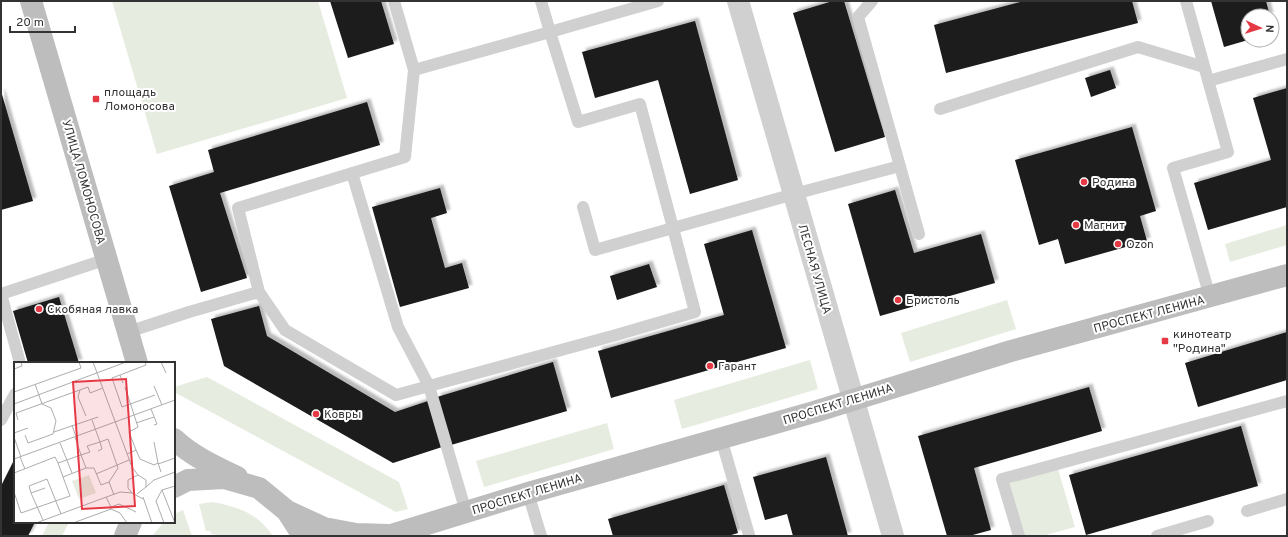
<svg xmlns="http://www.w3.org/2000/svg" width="1288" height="537" viewBox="0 0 1288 537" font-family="Overpass,sans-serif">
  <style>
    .green { fill: #e6ecdf }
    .building { fill: #1a1a1a; filter: url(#shadow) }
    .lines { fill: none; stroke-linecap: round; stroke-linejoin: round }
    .service { stroke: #d0d0d0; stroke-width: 12 }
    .minor { stroke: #d0d0d0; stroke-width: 22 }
    .secondary { stroke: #bdbdbd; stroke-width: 22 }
    .poi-dot { fill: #e63946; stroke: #fff; stroke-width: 1.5 }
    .labels { text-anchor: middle; stroke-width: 4; stroke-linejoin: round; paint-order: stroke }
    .poi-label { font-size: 12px; fill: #333; stroke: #fff; text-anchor: start }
    .street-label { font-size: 12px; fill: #333; stroke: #fff }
    .inset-road { fill: none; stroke: #adadad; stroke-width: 1 }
    .view { fill: #e63946; fill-opacity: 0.15; stroke: #e63946; stroke-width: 2 }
    .inset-edge { fill: none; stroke: #333; stroke-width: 2 }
  </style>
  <defs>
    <filter id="shadow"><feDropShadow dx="3.5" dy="-3.5" stdDeviation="1" flood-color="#0004"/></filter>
  </defs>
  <rect width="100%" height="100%" fill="#fff"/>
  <!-- green -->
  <path class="green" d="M112,1h206l29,97 -190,56z
    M1287,225v20l-57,17 -5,-18z
    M1007,300l9,29 -106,33 -9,-29z
    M810,360l8,29 -136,40 -8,-29z
    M207,377l192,105 9,27 -12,3 -222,-120v-5z
    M607,423l7,26 -130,38 -8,-26z
    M1058,469l17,58 -33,9h-19l-14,-53z
    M212,502c27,5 45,11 61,34h-47l-15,-2 -1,-3h-4l-7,-27z
    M183,510l9,26h-40l12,-14h10v-8z
    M49,522h20l-7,14h-20z"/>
  <!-- building -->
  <path class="building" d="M330,1h51l13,43 -46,14z
    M833,1h11l41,136 -50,15 -42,-139z
    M1024,1h108l6,22 -192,50 -12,-48z
    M1211,1h55l4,15h-22v24l-24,7z
    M695,21l43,159 -48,14 -32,-114 -63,18 -13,-46z
    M1110,70l6,18 -25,9 -6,-19z
    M1287,88v119l-79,23 -14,-47 77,-23 -18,-62z
    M1,91l32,110 -32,9z
    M367,102l13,43 -160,48 27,85 -46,14 -32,-106 45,-14 -6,-22z
    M1132,127l24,84 -16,5 7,25 -82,23 -7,-25 -19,6 -24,-85z
    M440,188l7,25 -16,5 14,50 17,-5 7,25 -69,19 -28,-100z
    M895,190l19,63 67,-19 14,49 -115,33 -32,-112z
    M752,230l34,118 -175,50 -13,-47 126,-36 -20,-71z
    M649,264l8,23 -40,13 -7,-24z
    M59,297l20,66h-51l-15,-52z
    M259,306l8,30 128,76 33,-11 14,46 -49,16 -169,-97 -13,-47z
    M1287,332v48l-89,27 -13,-44z
    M553,362l14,49 -116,34 -14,-48z
    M1089,387l13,44 -128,37 17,62 -22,6h-22l-29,-100z
    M1241,426l17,60 -172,49 -17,-60z
    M826,457l22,79h-55l-6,-22 -22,6 -12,-43z
    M15,458v64h20l-7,14h-27v-50z
    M724,485l14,48 -10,3h-115l-5,-17z"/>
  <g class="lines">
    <!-- service -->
    <path class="service" d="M541,1l9,31 108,-31
      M872,1l-14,16 61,217
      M1186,1l42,151 -55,16 37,129
      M414,70l136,-38 28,90 62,-18 33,124 -78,22 -12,-43
      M1208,81l79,-22
      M940,109l198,-62 66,20
      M352,173l46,154 31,59 37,126
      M259,292l26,38 111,65 220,-60 79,-23 -22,-84 121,-34 106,-28
      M128,332l61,-20 70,-20 -21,-84 167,-51 9,-87 -20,-69
      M20,363l-19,-69 106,-35
      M1,420l14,-26
      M721,438l28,97
      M528,493l13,43
      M1247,511l40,-12
      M1019,536l-17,-57 285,-78
      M1157,536l51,-15"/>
    <!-- minor -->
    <path class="minor" d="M738,1l155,535"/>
    <!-- secondary -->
    <path class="secondary" d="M31,1l106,362
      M174,439c18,17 40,27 63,38
      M174,487l14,-7 36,-2 35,10 28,23 16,25
      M287,511l37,17 32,6 33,1
      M125,536l6,-14
      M388,536l140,-43 286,-81 197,-61 276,-76"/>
  </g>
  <!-- markers -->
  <g class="poi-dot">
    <rect x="92" y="95" width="8" height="8" rx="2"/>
    <circle cx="1084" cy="182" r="4"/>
    <circle cx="1076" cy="225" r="4"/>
    <circle cx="1118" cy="244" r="4"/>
    <circle cx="898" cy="300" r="4"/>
    <circle cx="39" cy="309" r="4"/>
    <rect x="1161" y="337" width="8" height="8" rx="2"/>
    <circle cx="710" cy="366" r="4"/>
    <circle cx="316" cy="414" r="4"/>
  </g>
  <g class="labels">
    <!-- poi labels -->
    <g class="poi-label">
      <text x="104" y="96">площадь<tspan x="104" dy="14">Ломоносова</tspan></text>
      <text x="1092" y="186">Родина</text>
      <text x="1084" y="229">Магнит</text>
      <text x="1126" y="248">Ozon</text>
      <text x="906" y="304">Бристоль</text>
      <text x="47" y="313">Скобяная лавка</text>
      <text x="1173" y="338">кинотеатр<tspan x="1173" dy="14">"Родина"</tspan></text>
      <text x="718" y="370">Гарант</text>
      <text x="324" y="418">Ковры</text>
    </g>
    <!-- street labels -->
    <g class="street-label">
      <text transform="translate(84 182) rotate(74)" y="4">УЛИЦА ЛОМОНОСОВА</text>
      <text transform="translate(815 269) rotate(74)" y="4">ЛЕСНАЯ УЛИЦА</text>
      <text transform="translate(1149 314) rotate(-15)" y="4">ПРОСПЕКТ ЛЕНИНА</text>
      <text transform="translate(838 404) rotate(-17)" y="4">ПРОСПЕКТ ЛЕНИНА</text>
      <text transform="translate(527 494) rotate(-17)" y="4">ПРОСПЕКТ ЛЕНИНА</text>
    </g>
  </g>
  <!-- overview -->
  <g transform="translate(14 362)">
    <rect width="161" height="161" fill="#fff"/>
    <path d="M75,113l7,18 -17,6 -7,-18z" fill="#e6ecdf"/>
    <path class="inset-road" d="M79,0l39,105 6,8M147,0l5,11M0,7l8,-3 -1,-4M106,13l26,-10 -1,-3M109,21l-3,-8 -8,3 10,29 33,-12M140,24l8,19M111,25l13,40 -9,5 7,18M66,28l-2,7 8,19M0,30l67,-24 -2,-6M0,42l112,-42M137,47l6,15 -3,1M4,58l-2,-7 72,-26 2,6 13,-5M78,58l8,22 8,-3 10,29 -9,14M122,61l18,-6M58,63l4,12M40,70l44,-15M0,71l14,-5M11,73l3,8 25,-9 3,-13 -5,-13 -9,-4 -7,-20M0,75l7,20M140,80l4,21M46,81l12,30M113,92l9,-4 4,9 14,6 4,-2 3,9M6,95l5,12M0,97l161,-59M44,101l5,14M144,102l17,-6M72,106l-5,-13 9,-3 -3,-6 13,-4 2,7 -4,2M0,111l41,-16 3,6 23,-8 -6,-18M82,112l33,-14M132,125l8,-7 21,-8M148,128l13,33M0,130l7,21 49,-17 -7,-19 23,-9h8l7,17 8,-3 5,13M17,131l-2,-7 18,-7 14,35M118,131l-4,-5v-8l10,-5 8,5v7l-9,7M92,135l5,10 8,-3 17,8M129,135l9,26M97,147l9,4 7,10M29,158l-12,-27 14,-5M22,161l84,-31 12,1 11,6M59,161l38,-14v-2M150,161l-8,-22 6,-11 13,-4"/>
    <path class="view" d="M112,17l9,127 -53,3 -9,-127z"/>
    <rect width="161" height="161" class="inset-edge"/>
  </g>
  <!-- border -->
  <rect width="1288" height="537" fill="none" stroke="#333333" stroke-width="4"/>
  <!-- north arrow -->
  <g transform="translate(1260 28) rotate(94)"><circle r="19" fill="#ffffff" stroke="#adadad"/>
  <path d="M0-3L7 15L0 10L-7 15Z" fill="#e63946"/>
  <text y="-6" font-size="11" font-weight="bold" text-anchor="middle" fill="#333333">N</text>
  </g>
  <!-- scale -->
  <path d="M10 26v6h65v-6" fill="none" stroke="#333333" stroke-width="2"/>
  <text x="16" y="26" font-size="12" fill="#333333" stroke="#ffffff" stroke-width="3" paint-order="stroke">20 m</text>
</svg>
